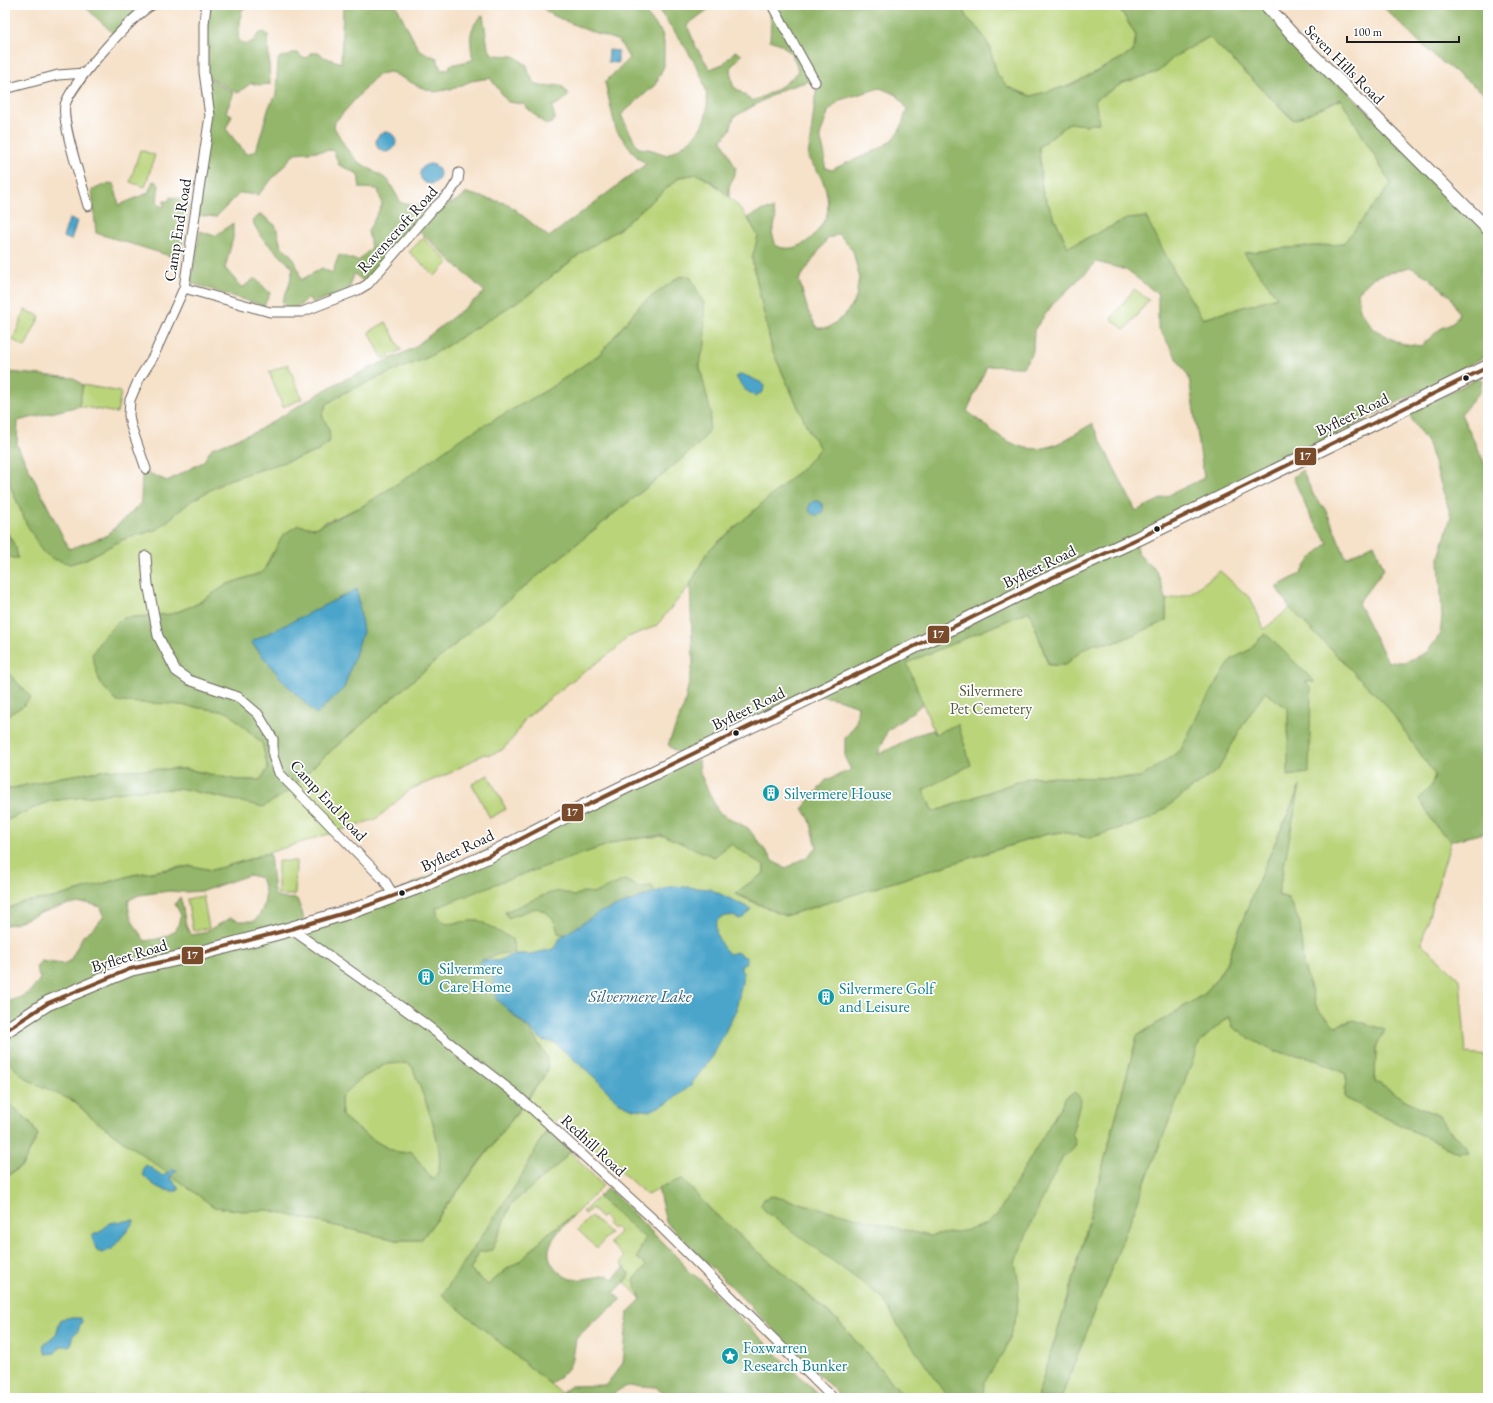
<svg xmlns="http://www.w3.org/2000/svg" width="1493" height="1403" viewBox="0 0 1493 1403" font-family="'EB Garamond',serif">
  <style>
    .green { fill: #bad47a; stroke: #6b784b }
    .forest { fill: #93b66a; stroke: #586943; fill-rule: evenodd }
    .water { fill: #4ca5ca; stroke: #346073 }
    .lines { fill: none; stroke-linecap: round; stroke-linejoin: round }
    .street-casing { stroke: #686159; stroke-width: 11 }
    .secondary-casing { stroke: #686159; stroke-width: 14 }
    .primary-casing { stroke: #686159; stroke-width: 16 }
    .street { stroke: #fff; stroke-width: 9 }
    .secondary { stroke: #fff; stroke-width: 12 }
    .primary { stroke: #fff; stroke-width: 14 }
    .bus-1-casing { stroke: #fff; stroke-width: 7 }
    .bus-1 { stroke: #7a4b2a; stroke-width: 4 }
    .bus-dot { fill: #1c1c1c; stroke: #fff; stroke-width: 1.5 }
    .labels { text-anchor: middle; stroke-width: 3.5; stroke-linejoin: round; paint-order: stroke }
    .street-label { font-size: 16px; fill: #1c1c1c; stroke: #fff }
    .park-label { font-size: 16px; fill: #535c3d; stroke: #fff }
    .culture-label { font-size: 16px; fill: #0d838f; stroke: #fff; text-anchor: start }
    .water-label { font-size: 17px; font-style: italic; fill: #346073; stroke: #fff }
    .line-badge { stroke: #fff; stroke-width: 1.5 }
    .badge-label { font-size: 11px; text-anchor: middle; font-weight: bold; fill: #fff }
  </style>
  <rect width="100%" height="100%" fill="#fff"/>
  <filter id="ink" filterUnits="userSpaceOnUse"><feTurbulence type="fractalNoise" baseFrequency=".025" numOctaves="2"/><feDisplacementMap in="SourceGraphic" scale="8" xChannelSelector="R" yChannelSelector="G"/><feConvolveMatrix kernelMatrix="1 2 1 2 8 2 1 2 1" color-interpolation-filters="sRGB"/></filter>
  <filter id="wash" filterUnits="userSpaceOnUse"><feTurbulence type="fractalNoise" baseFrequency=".012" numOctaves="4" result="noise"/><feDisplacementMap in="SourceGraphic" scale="16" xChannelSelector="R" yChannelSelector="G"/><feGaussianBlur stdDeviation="0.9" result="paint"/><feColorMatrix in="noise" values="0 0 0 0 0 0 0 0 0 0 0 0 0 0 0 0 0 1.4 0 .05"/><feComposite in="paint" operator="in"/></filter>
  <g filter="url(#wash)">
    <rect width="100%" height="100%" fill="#f6e1c9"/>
    <!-- green -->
    <path class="green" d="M964,5h154l18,31 -3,16 -62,33 -40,11 -23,-9 -11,-13 -8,-28 -10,-17 -13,-12z
      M1209,37l84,83 48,-21 50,85 -47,60 -58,4 -41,5 33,44 -76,22 -26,-44 -49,-56 -59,28 -26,-56 -3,-44 30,-24 18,2 8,-25 28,-17 35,-11 16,-15z
      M140,150l15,5 -10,32 -15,-5z
      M697,174c27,14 47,35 61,62l-6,23 20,91 38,83 10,15 -15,18 -98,86 -17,33 -34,41 -28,11 -12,12 -46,33 -45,37 -11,18 -12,13 -12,5 -6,-1 -34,19 -39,16 -35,30 -146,46 -18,5 -21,-4 -19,2 -39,7 -80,23 -30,4 -18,8v-89l45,-20 91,-11 43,-1 43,10 61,-7 31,-31 161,-138 137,-112 47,-37 37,-32 3,-56 -5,-23 6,-19 -64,-40 -41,50 -53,36 -186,117 -36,15 -53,31 -9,19 -35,12 -31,20 -25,10 -50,4 -20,20 -10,17 81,49 55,8 34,31 6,26 -8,11h-23l-51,-11 -79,1 -46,7 -56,13v-73l21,-26 -21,-21v-117l7,5 4,-10 -11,-19v-56l21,50 44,41 16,-5 38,-20 34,-10 33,-28 37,-21 91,-29 10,-21 -7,-15 5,-11 15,-10 37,-17 50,-20 99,-62 57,-45 33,-20 62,-53z
      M423,238l26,24 -14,14 -26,-24z
      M1134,289l15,11 -24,30 -14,-11z
      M25,310l15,6 -15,31 -12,-7z
      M386,322l15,28 -18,9 -14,-27z
      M288,364l14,35 -19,8 -14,-35z
      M83,385l38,7 -4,21 -38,-7z
      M1220,571l31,28 13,30 26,-21 97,98 48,69 -4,11 -11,14 17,28 14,13 -30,102 39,36 6,75 22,2v113l-4,6 4,3v220h-427l139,-357 29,-25 4,11 18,12 24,13 34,5 37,17 -1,24 113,55 11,-1 -5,-8 -17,-15 -8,-13 -36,-17 -28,-18 1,-33 8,-18 -30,-10 -19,6 -18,-17 -14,-45 -3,-41 -12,-25 -10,-3 21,-107 -46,105 -25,67 -12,20 -12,14 -67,42 -65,248 -35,114h-131l-67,-76 -125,-109 -32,-34 -35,16 -87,-78 -14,14 -28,51 -75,113 124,103h-562v-221l17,-11 16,-31 -8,-13 -25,-23v-59l87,78 78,57 44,22 182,43h25l109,-144 17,-24v-15l-18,-28 -56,-50 -21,-50 -25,-22 195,-67 83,-8 41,11 18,19v11l-29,21 50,22 262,-82 16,-2 26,6 63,-20 65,-52 13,-30 30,-56 34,-1 20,3 -48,-48 -8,6 -19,22 -9,15 -17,15 -14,37 -14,23 -45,26 -109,-1 -98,35 -18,-39 28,-20 -37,-90 124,-52 18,54h17l17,-15 13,-7h19l52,-22v-21l23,-6z
      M488,775l18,34 -16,9 -18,-34z
      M278,861h18l-1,34h-17z
      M203,896l6,32 -16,3 -6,-32z
      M406,1063l6,3c8,23 42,96 21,114l-22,-28c-4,0 -9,1 -13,0 -16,-4 -43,-25 -56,-36l-1,-18 19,-19 26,-15z
      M570,1151l33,35 -28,28 -28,20 -24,25 -16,10 -19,16 -18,-15 9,-18 13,-3 19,-45 47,-39z
      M598,1197l48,41 -6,11 6,17 -12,14 7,19 -16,-17 4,-8 -8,-11 3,-6 -14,-14 10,-11 -5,-5 -2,2 -6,-5 2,-2 -6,-6 -2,2 -9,-10 -6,6 -3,-2z
      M591,1216l19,17 -13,15 -19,-18z"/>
    <!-- forest -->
    <path class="forest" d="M83,5h69l-36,31z
      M211,5h48l-17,4 -4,29 7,7 10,-5 3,-6 6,-2 4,3 2,49 -10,1 -9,-2 -13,10 -31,-16 1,-57z
      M343,5h53l18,36 6,10 17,7 4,12 9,-1v-4l23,-5c-3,-18 -6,-32 10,-45l5,33 5,7 21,1 13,9c1,3 1,6 3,10 8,17 16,10 31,10l8,10 -5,5 -12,7 3,11 -3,5 -6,2 -23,-21 -15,-2 -18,-24 -19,3 -16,7 -20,4 -15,-5 -29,-15 -7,1 -7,2 -42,47 -1,5 12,21 11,13 31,19 13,23 17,2 7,7 -60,70 -11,-8 -5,16 -37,13 -4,-6 -9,10 -12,1 -5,-7 7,-15 4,-18 -31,-30 -10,-17 9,-7 15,12 5,21c14,7 16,19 20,33l21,-12 10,5 7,-18 19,6 13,-13 -3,-17 14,-26 -4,-16 -18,-1 -2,-14 -19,-9 -6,-15 -38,3 -37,42 -18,-2 -24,24 -21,-2 15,-100 -5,-37 29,15 -8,19 6,3 -6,14 20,25 10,-3 13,-44 7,-12 2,-35 2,-3 9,-1 3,-3h6l5,5 6,-1 1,-4h10l4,4 17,6z
      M540,5h99l23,28 2,10v23l-9,19 -34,30 17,33 11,1 18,6c80,-39 22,-102 -12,-150h8l5,4 11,-4h35l-27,20 9,22 14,22 13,-5 12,-13 7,4 -12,13 3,18 19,15c19,-7 32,-15 46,-29 -3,-18 -11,-26 -28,-32l1,-22 -6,-13h199l2,12 13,12 10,17 8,28 11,13 23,9 40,-11 62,-33 3,-16 -18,-31h143l227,226v124l-351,184v14l20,18 9,29v21l-52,22h-19l-13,7 -17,15h-16l-20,-54 -122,52 16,41 -36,27 -9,24 38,-20 17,-5 2,4 23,-10 13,41 -48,25 10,22 98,-35 109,1 41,-28 20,-42 31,-49 17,-9 9,-10 8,-6 49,48 -10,-1 6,7 -2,85 -21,3v-67l-23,-17 -21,31 -26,47 -23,16 -43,32 -63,20 -26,-6 -16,2 -262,82 -50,-23 29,-20v-7l-33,-22 -17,13 -52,-22 -40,5 -119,41 -67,27 2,9 9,7 31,-4 34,19 3,13 -16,2 -21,8 17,16 -12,10 2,1 11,-8 19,36 14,12 18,28v15l-126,168h-25l-128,-30 -26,1 -28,-4 -122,-89 -17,-16 -49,-23 -21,-20v-5l7,-7 -7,-7v-42l4,3c15,-4 22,-9 31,-22l-4,-11 5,-7 21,3 8,-3 13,-25 13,-10 8,-10 -3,-9 -14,-4 -18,1 -32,10 -23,10 -9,1v-15l18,-8 30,-4 80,-23 58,-9 21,4 39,-11 13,-5h6l4,39 5,5 18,1 6,16v10l58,-17 324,-150 -17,-13 16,-39 9,-43 -3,-78 17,-33 98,-86 15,-18 -10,-15 -38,-83 -20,-91 6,-23 -10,-19 15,-7 10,-1 3,10 -4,14 4,13c23,9 42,-10 51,-32 2,-5 0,-18 -1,-24 -3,-12 -11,-22 -18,-32l9,-73 -8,-4 -26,8 -49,28 -4,13 -8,10 14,29 -7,18v10l-15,-14 -17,-9 -17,3 -62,53 -33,20 -57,45 -99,62 -50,20 -37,17 -15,10 -5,11 7,15 1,10 -11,11 -91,29 -37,21 -33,28 -34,10 -38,20 -16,5 -17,-5 -11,-8 -16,-28 -21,-50v-108l4,7 65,6 9,7 -4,21 -61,15 -1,24 52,104 37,-13 35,-33 1,-33 25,11 36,-19 9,-14 45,-17 78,-47 77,-35 73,-57 -66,-61 22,-23 17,-8 9,-7 41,11 41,33 97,-73 -9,-7 -21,-27 -11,-48 24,-24 -10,-17 -35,-12 -34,-15zM1209,37l85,83 47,-21 50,85 -48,60 -57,4 -42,5 33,44 -74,22 -27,-44 -30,-58 -19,2 -59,28 -26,-56 -3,-44 30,-24 18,2 12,-2 -4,-23 28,-17 35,-11 16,-15zM880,88l17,7 10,14c-2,6 -4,14 -7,20 -12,23 -48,29 -68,41l-7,-2v-12l-5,-20 8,-24 12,-12zM839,234l14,17 6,25 -3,22 -11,17 -17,13h-11l-9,-17 -9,-31 28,-41zM1097,262l29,8 32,24v33l31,51 15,100 -68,33 -44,-87c-13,7 -31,20 -44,23 -32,9 -57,-18 -81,-36l20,-45 36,1 10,-16 1,-21 19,-26zM1410,267l18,10 23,20 8,17 -6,9 -13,6 -19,17 -22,-3 -25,-14 -14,-19 -2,-18 16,-15zM815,695l23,4 20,7 -2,18 -11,14v20l6,12 -25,10 -23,28 7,12 7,27 -8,9 -23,12 -12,-6 -26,-34 -30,-16 -18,-39 -1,-14 -10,5 -3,-6zM249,875l12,3c7,17 5,28 -6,43h-15l-9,-3 -28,15 -12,2c-8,-11 -6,-24 -11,-38l-5,7 6,11 -5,16 -14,7 -17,3c-8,-12 -19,-26 -16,-41l10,-5 30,-4 16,1 18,-1zM406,1063l6,3c8,23 42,96 21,114l-22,-29c-4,1 -9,2 -13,1 -16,-4 -43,-25 -56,-36l-1,-18 19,-19 26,-15z
      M1381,5h107v91l-53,-39z
      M153,181l3,1 3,3 -2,16 3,5 4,1v-6h5l1,-4 19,3 -9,59 -84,-26 -4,-43 17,-7 5,1 5,21 29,-12z
      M233,223v15l-8,30 17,20 13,-10 15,15 -6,13 -73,-23 9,-52 15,5z
      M690,276l14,28 1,40 -6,20 12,49 -2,16 -8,13 -37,32 -47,37 -137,112 -161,138 -31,31 -25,15 -79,-18 -43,1 -91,11 -45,20v-31l56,-13 46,-7 79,-1 51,11h23l8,-11 -6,-26 -34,-31 -55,-8 -56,-2 -17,-19 -8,-28 10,-17 20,-20 50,-4 25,-10 31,-20 35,-12 20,-37 15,-10 17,3 46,-21 45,-29 57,-41 84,-47 53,-36 41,-50 38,-27z
      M1478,378l4,2 -2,12 -19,22 27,56v362l-37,9 -14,-13 -18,-29 12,-13 4,-11 -48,-69 -97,-98 -14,-21 24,-13 12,-17 16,-14 -19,-29 -16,-37 9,-7 12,26 12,14 20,48 28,-14 10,25 -26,34 30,59h17l22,-10 13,-17 2,-18 -3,-59 12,-42 -23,-72 -20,-30z
      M5,529l11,19 2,10h-6l-7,-5z
      M5,670l26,27 -8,9 -18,11z
      M1300,786l-22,109 10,3 12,25 3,41 14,45 18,17 19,-6 31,10 -9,18 -1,33 28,18 36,17 8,13 17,15 5,8 -11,1 -113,-55 1,-24 -37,-17 -34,-5 -24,-13 -18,-12 -4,-11 -29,26 -139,356h-24l35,-114 65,-248 67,-42 12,-14 12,-20 25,-67z
      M625,880l13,7 14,-1 6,9 -89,41 -11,-3c-3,-15 -8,-20 -22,-25l-28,10 -3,-6 42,-18 12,-3 15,5 9,-4 12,1z
      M1075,1092l6,7 -9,35 4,9c-2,7 -6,10 -13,13l-31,65 -17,42 4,20 -2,31 -12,37 -21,31 -1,16h-34l-49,-69 -17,-31 -118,-87 -4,-6 3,-6 8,-3 157,40 40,-6 17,-6 11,-9 69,-118z
      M5,1099l25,23 8,13 -16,31 -17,11z
      M548,1128l22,23 -12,14 -47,39 -19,46 -13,2 -9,18 18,15 19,-16 16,-10 24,-25 28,-20c-15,16 -38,34 -19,55 3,3 10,9 15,10 8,2 28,-3 37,-4l4,4 13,-12 4,7 -4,8 -11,11 7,7 -28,22 -17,17 -3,19 -6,13 -17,13 -108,-89 76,-113z
      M682,1179l32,34 125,109 67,76h-64l-176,-176 -8,-34z
      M608,1188l73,73 8,11 11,7 122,119h-155l-11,-11c-20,-1 -31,-6 -46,11h-43l-5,-5 9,-7 35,-1 17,-22 5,-51 13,-13 -7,-19 12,-14 -9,-8 8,-20 -47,-41z"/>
    <!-- water -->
    <path class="water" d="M609,50l9,1v12l-10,-1z
      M376 142a10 10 0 1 1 20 0a10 10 0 1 1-20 0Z
      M420 174a10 10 0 1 1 20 0a10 10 0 1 1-20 0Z
      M69,219l8,2 -6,19 -8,-3z
      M742,374l20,9 2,3 -1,6 -8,4 -11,-7 -8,-12z
      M809 508a7 7 0 1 1 14 0a7 7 0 1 1-14 0Z
      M357,589l6,43 -19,56 -28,26 -33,-33 -32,-39z
      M672,886l38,3 41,20 -7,8 -4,2c-4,-1 -8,-4 -13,-3 -21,1 -8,31 3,38l6,-2 11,6 -2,6 -4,2v5l3,2 -8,37 -23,46 -24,31 -20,15 -19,9 -17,-2 -15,-7 -24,-25 -39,-34 -13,-3 -46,-41 -3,-22 -9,-6 -4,-7 2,-4 16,1 16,-7h16l23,-5 8,-12 37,-24z
      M146,1165l17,11 11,-7 3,1 -7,7 9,11 -1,3c-16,1 -25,-5 -35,-16v-7z
      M134,1220v2l-22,27 -10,4 -5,-2 -5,-13 1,-3 7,-3 9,-9z
      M67,1318h14l1,3 -4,10 -6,6 -1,9h-10l-6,7 -9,1 -3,-9 13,-11 5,-15z"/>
  </g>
  <g filter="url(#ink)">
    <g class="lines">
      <!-- street casing -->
      <g class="street-casing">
        <path id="street" d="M772,5l43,77
          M5,89l53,-14 27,-2
          M88,206c-5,-20 -27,-83 -23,-101 6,-21 67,-90 87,-100
          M184,288l86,24h32l56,-22 10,-6 65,-75 17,-16 8,-13 1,-7
          M146,469l-15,-43 -2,-11 1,-15 9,-21 14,-22 31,-69 26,-172 -6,-44v-48l2,-19
          M146,556l2,28 10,52 18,35 13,9 49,17 20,17 15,25v17l6,17 105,107 10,16
          M291,929l133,94 94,73 136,124 179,178"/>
      </g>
      <!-- secondary casing -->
      <g class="secondary-casing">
        <path id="secondary" d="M1266,5l27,30 195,194"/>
      </g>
      <!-- primary casing -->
      <g class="primary-casing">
        <path id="primary" d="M5,1031l43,-28 82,-34 63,-14 98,-26 70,-21 59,-22 70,-31 81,-42 344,-167 132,-66 92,-42 349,-171"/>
      </g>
      <!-- street -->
      <use href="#street" class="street"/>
      <!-- secondary -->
      <use href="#secondary" class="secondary"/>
      <!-- primary -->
      <use href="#primary" class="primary"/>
      <!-- bus-1 casing -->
      <g class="bus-1-casing">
        <path id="bus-1" d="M5,1031l43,-28 82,-34 63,-14 98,-26 70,-21 59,-22 70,-31 81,-42 344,-167 132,-66 92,-42 349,-171"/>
      </g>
      <!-- bus-1 -->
      <use href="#bus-1" class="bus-1"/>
    </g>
  </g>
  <!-- icons -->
  <defs>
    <g id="building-disc" transform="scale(0.9)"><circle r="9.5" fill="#0f9aa8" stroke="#fff"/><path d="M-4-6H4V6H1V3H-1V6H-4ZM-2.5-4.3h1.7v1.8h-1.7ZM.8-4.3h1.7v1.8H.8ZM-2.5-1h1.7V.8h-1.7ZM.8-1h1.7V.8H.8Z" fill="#fff"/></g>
    <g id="sight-disc" transform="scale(0.9)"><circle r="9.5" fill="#0f9aa8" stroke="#fff"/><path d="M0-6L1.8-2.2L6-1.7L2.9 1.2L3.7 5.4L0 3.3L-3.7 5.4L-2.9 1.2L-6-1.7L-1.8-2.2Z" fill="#fff"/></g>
  </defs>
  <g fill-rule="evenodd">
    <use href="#building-disc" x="771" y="793"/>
    <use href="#building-disc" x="426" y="977"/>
    <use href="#building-disc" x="826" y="997"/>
    <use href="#sight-disc" x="730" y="1356"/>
  </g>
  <!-- markers -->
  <g class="bus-dot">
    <circle cx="1466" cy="378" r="3.5"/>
    <circle cx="1157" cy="529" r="3.5"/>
    <circle cx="736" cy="733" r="3.5"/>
    <circle cx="402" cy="893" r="3.5"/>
  </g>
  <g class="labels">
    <!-- street labels -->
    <g class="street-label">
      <text transform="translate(1345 64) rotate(45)" y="6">Seven Hills Road</text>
      <text transform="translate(397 229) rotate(-48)" y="6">Ravenscroft Road</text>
      <text transform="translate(177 230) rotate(-81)" y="6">Camp End Road</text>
      <text transform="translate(1352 414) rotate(-26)" y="6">Byfleet Road</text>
      <text transform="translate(1039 566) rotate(-26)" y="6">Byfleet Road</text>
      <text transform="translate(748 708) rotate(-26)" y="6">Byfleet Road</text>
      <text transform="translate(329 800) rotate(47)" y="6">Camp End Road</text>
      <text transform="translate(457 850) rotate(-25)" y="6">Byfleet Road</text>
      <text transform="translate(129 955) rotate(-17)" y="6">Byfleet Road</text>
      <text transform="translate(594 1145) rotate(43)" y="6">Redhill Road</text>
    </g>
    <!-- park labels -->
    <g class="park-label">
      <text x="991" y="696">Silvermere<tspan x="991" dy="18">Pet Cemetery</tspan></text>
    </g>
    <!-- culture labels -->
    <g class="culture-label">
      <text x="784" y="799">Silvermere House</text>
      <text x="439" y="974">Silvermere<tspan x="439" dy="18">Care Home</tspan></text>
      <text x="839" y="994">Silvermere Golf<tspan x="839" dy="18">and Leisure</tspan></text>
      <text x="743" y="1353">Foxwarren<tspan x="743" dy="18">Research Bunker</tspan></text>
    </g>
    <!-- water labels -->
    <g class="water-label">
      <text x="640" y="1002">Silvermere Lake</text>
    </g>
  </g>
  <g class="line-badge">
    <rect x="1294" y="447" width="23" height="19" rx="4" fill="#7a4b2a"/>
    <rect x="927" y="625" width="23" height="19" rx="4" fill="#7a4b2a"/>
    <rect x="561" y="803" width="23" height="19" rx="4" fill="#7a4b2a"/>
    <rect x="181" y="946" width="23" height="19" rx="4" fill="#7a4b2a"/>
  </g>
  <g class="badge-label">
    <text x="1305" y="460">17</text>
    <text x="938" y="638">17</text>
    <text x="572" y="816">17</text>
    <text x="192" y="959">17</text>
  </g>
  <!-- margin -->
  <rect width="1493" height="1403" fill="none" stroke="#fff" stroke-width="20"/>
  <!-- scale -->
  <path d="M1347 36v6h112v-6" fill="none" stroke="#1c1c1c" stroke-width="2"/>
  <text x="1353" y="36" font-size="12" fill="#1c1c1c" stroke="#ffffff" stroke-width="3" paint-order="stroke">100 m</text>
</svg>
